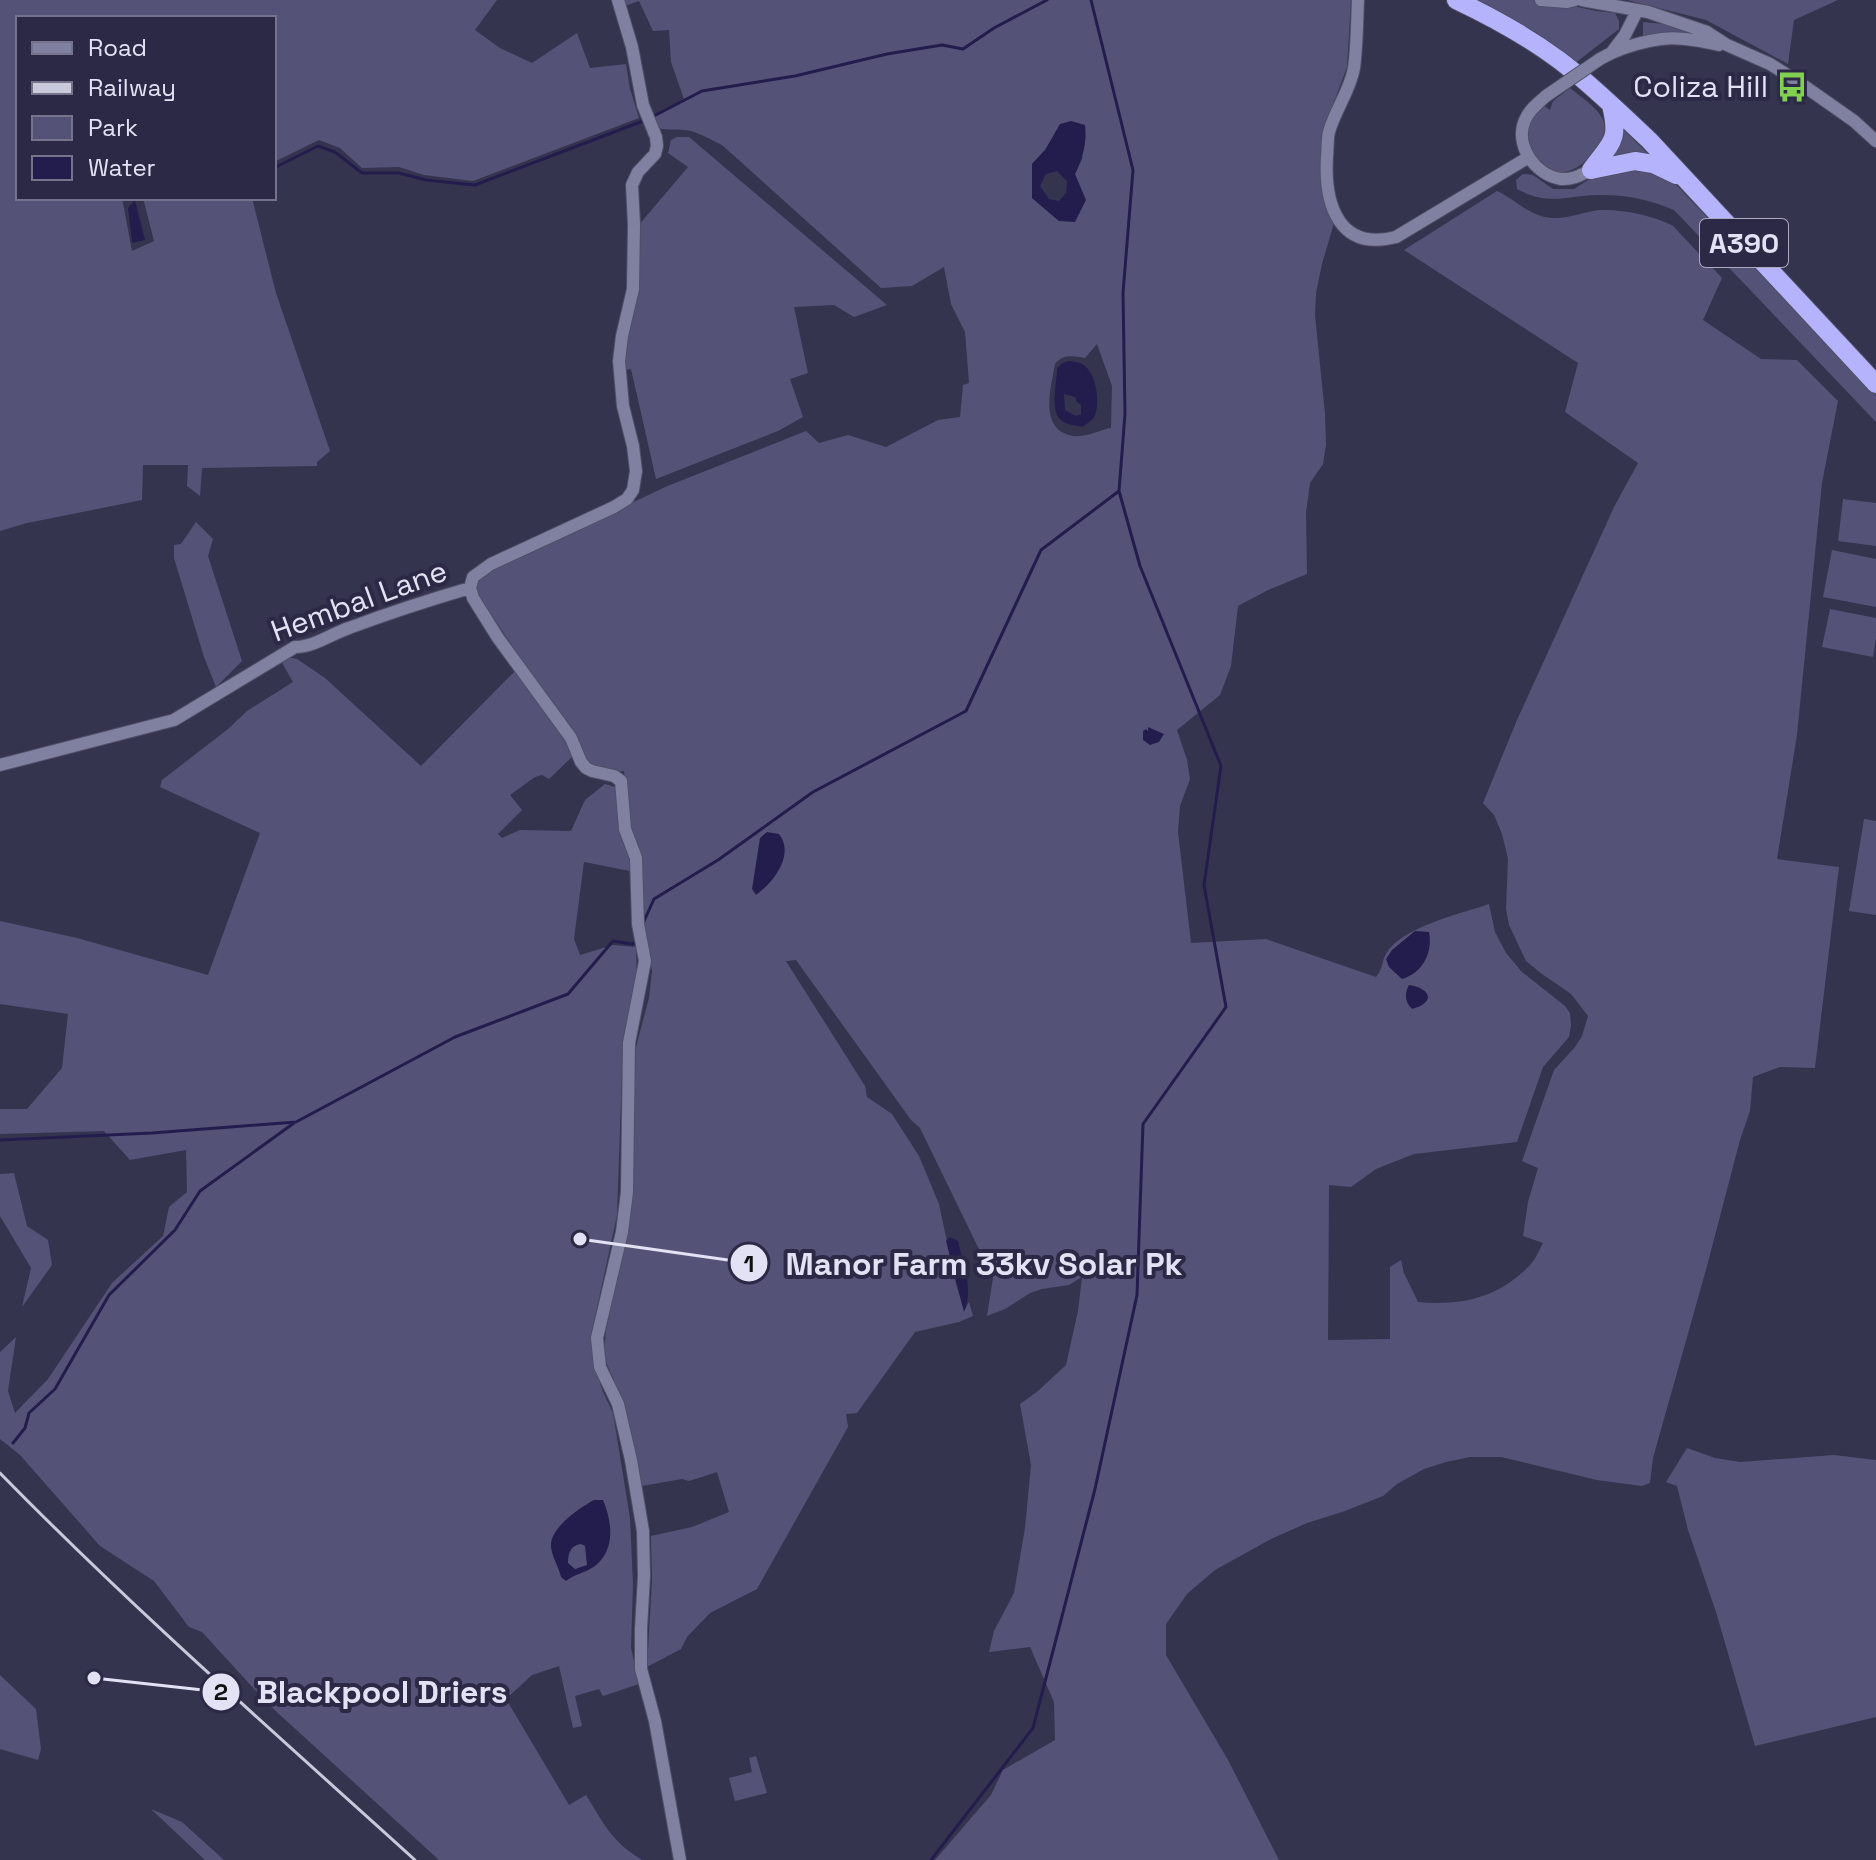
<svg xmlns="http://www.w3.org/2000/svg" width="1876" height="1860" viewBox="0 0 1876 1860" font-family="'Space Grotesk',sans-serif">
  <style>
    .green { fill: #545377; fill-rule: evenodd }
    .water { fill: #231d4e; fill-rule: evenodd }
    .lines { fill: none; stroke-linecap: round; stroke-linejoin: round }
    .stream { stroke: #231d4e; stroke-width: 3 }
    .minor-casing { stroke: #4f4f67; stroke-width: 14 }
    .highway-casing { stroke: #4f4f67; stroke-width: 20 }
    .minor { stroke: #8080a1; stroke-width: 12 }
    .highway { stroke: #b5b3fc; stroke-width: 18 }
    .rail { stroke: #c9c9dc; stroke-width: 3 }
    .minor-bridge-casing { stroke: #4f4f67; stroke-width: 14; stroke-linecap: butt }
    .minor-bridge { stroke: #8080a1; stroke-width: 12 }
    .labels { text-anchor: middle; stroke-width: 8; stroke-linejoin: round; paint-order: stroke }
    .shield { fill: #2b2945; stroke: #abaac0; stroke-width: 2 }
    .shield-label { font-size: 28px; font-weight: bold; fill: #e2e2f4 }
    .poi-label { font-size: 30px; fill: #e2e2f4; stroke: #2b2945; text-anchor: end }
    .street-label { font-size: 30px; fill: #e2e2f4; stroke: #2b2945 }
    .leader { fill: none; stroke: #e2e2f4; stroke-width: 3 }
    .callout-dot { fill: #e2e2f4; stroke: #2b2945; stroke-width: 3 }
    .mark-label { font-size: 24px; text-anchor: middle; font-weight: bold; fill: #111 }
    .callout-label { font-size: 32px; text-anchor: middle; font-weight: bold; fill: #e2e2f4; stroke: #2b2945; stroke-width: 8; stroke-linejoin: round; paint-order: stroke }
  </style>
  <rect width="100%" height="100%" fill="#34344f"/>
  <!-- green -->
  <path class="green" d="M0,0h497l-22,30 25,18 32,15 45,-30 13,35 36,-4 4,25 9,29 -166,63 -49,-6 -25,-8 -37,1 -22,-20 -21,-8 -45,22v-144h-256v180h104l10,53 22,-10 -11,-43h109l24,95 54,158 -13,11v4l-115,2 -2,28 -13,-10 1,-21h-45l-1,35 -115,23 -27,8z
    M623,0h728l-4,67 -22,59 -5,33 4,34 10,30 -12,41 -6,29 -1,22 10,99 1,31 -3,19 -13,19 -4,30 1,61 -39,16 -30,16 -7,60 -11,29 -43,35 10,30 3,19 -10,27 -2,26 13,111 75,-4 110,38c8,-10 5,-15 10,-23 15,-27 74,-40 103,-50l6,28 11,21 16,19 43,34 5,7 1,12 -2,12 -26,30 -26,75 -103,12 -38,15 -25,18 -22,-2 -1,155 62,-1v-72l11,-7 3,13 14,29c43,4 81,-4 112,-37 6,-6 9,-15 13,-22l-20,-7 5,-34 10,-34 -16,-7 32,-91 21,-23 7,-11 6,-20 -17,-22 -29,-20 -16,-13 -17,-36 -3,-16 2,-50 -6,-25 -8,-19 -11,-12 34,-83 97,-213 24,-44 -73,-51 13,-49 -174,-113 93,-59c20,9 31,25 55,27 17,1 33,-7 49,-8 21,-1 55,6 72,16l49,52 -19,42 58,39 36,1 41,41 -16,82 -25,252 -20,124 62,8 -24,201 -35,-1 -27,10 -3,34 -10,29 -33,126 -54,192 -3,25 -8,3 -45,-6 -96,-23h-31l-24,5 -22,7 -27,15 -14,12 -38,15 -38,12 -36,16 -56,31 -28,24 -21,30v31l62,105 51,100h-344l56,-65 12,-25 52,-30 -1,-38 -24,-55 -41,5 5,-21 20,-38 11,-65 6,-63 -11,-61 18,-13 28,-26 12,-54 4,-34 -13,8 -27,4 -12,4 -25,16 -18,7 6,-38 -73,-150 -9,-8 -115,-160 -10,1 79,125 2,11 25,17 27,42 20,48 17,80 8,26 5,-8 4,14 -14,6 -44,10 -58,81 -11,1 2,13 -91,162 -47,24 -23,24 -6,12 -34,18 5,-86 -1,-45 41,-9 37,-15 -12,-40 -28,9 -7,-2 -40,7 -20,-87 -18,-42 2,-27 20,-95 10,-188 13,-49 3,-27 -8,-44 -20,-156 -7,1 -27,-6 -36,-58 -78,-116 2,-11 8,-8 179,-86 141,-56 13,12 29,-8 38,12 52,-27 22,-3 3,-32 6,-2 -4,-51 -14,-28 -7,-37 -32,19 -31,2 -159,-143c-9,-4 -20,-11 -31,-14 -11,-3 -23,0 -33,-3v-3l-5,2 -2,-10 33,-18 -13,-37 -2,-32 -16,1 -14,-30 -14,5zM1045,150l38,7 -8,17 -16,47 -27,-23v-34zM1097,344l15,42 -1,42c-11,2 -27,10 -38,8 -35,-6 -22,-48 -18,-72 8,-10 18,-8 30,-6z
    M1471,0h62l40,6 23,5 19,2 4,8v8l-45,35z
    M1627,0h211l-44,20 -6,44 -82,-44z
    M1643,22l30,3 35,12h-65z
    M1570,88c11,9 31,22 34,35 5,20 -25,52 -46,49 -23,-4 -36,-33 -27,-54 2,-5 7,-9 12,-13l7,5 3,-9z
    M1623,129l24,24v2l-45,6z
    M677,137h12l198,168 -33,12 -20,-12 -40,2 14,66 -18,6 13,38 -25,14 -122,48 -25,-110 -7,1c4,-48 19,-96 14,-144l50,-59 -20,-14 3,-13z
    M1626,164l40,10 210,221v27l-202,-212c-23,-10 -50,-16 -76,-15 -33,1 -49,11 -81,-6l-1,-9 7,-6 10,1 20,14h21l22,-14z
    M1843,499l33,4v43l-38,-5z
    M196,522l17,17 -5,17 34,105 -26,26 -12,-30 -30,-99v-13l7,-1z
    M1832,550l44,9v48l-53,-10z
    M1830,609l46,9v20l-3,19 -51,-10z
    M287,657l10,2 28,19 96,88 94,-95 50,64 9,20 -25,24 -7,-4 -7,2 -25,18 12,15 -24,24 4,4 18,-8 51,1 14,-31 20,-16 10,3 20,85 -51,-10 -10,77 6,16 33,-10 23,2 1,34 -14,61 -6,173 -26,120 2,27 10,30 10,21 17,105 3,66 -2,64 8,36 -36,12 -4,-7 -24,7 7,30 -9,2 -14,-62 -27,9 -26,24 63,106 17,-10c19,30 24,45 56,65h-203l-171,-156 -66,-72 -13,-5 -35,-46 -54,-35 -80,-91 -20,-16v-87l16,-15 -8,54 7,22 33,-34 64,-96 51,-47 6,-29 18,-15 -1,-42 -56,10 -26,-29 -104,3v-25h27l35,-41 6,-54 -68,-10v-83l77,17 131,37 52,-142 -100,-46 2,-7 66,-51 19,-18 46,-29 -12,-21z
    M1864,819l12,2v94l-27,-4z
    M14,1173l13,53 21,14 4,25 -30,42 9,-39 -31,-52v-42z
    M1687,1448l28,10 25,4 94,-7 42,5v257l-121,29 -39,-134 -28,-82 -11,-44 -11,-4z
    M0,1675l36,34 5,40 -3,11 -38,-11z
    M756,1756l11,37 -32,8 -6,-23 23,-6 -3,-14z
    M151,1809l31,13 42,38h-19z"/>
  <!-- water -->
  <path class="water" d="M1071,121l14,4c2,19 -2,32 -10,49l11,26 -11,22 -16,-1 -27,-23v-34l13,-14 15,-26zM1057,171l10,10 -1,12 -7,8 -10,-2 -9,-13 6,-12z
    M135,200l10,40 -13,3 -4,-35z
    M1069,361c6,0 14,2 18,7 10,10 14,39 6,51 -3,3 -7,5 -11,8 -6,-2 -15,-2 -20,-6 -13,-9 -5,-38 -5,-52l5,-6zM1064,394l11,3 2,5 4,3v9l-5,2 -11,-6z
    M1148,727l16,7 -5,8 -9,3 -7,-5v-9l3,-2 2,2z
    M767,832l12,2c16,20 -5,48 -23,61l-4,-6 8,-51z
    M1415,931l14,1c4,20 -6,41 -27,47l-13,-12 -3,-8 6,-9z
    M1409,985c21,3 28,17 3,24 -7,-7 -8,-15 -3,-24z
    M950,1237l8,4c5,22 16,50 6,71l-18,-71z
    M594,1500h9c9,22 13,49 -8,66 -9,7 -21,8 -29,15l-5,-4c-2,-10 -10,-22 -10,-31 -1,-18 28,-38 43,-46zM581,1544l4,2 2,19 -12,4 -7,-6c0,-10 3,-18 13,-19z"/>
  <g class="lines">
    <!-- stream -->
    <path class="stream" d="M650,118l52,-27 93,-15 92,-22 55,-9 21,4 31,-21 53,-28
      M274,168l44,-22 17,6 27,21h37l27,7 49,5 168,-64
      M644,921l10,-22 64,-39 95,-68 153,-81 75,-161 78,-59 6,-77 -2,-121 10,-123 -42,-170
      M0,1140l152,-7 144,-11 159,-85 113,-43 45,-53 19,3 5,-2
      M13,1443l12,-15 4,-15 26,-24 54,-94 66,-65 25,-39 94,-68
      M931,1860l102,-132 62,-239 42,-194 6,-171 83,-117 -22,-122 17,-119 -81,-200 -21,-75"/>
    <!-- minor casing -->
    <g class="minor-casing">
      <path id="minor" d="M618,0l14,47 11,58 13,32 1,9 -2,8 -17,18 -6,13 2,40 -1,64 -11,47 -3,25 4,45 10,40 3,25 -3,19 -6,9 -13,8 -123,57 -18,13 -3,11 3,10 25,40 73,100 10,24 5,6 6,3 22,5 7,5 4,48 11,29 2,66 7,37 -16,82 -2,149 -5,40 -25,106 3,29 18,37 13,56 12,71 1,45 -3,53v40l14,52 25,139
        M1358,0c-1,22 -1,46 -4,68 -4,23 -19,42 -25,64 -2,8 -1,16 -2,24 -3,47 11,96 69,81l133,-80
        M1541,0l26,2 8,-2
        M1582,0l66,12 59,20 20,13 43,19 27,17 57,40 22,20
        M1612,52l13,-17 12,-24
        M1600,59c9,-5 15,-8 24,-11 39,-13 56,-12 95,-3
        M1546,96c-8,7 -17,14 -21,24 -11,25 10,55 36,59 11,1 20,-4 30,-9
        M0,765l174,-45 121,-73c19,0 36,-13 54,-19 40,-15 80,-28 121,-40"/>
    </g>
    <!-- highway casing -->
    <g class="highway-casing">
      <path id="highway" d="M1456,0c36,17 72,37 103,60 32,24 61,53 90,80l227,244
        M1591,170l44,-9 18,3 23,11
        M1591,170c20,-28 29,-28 20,-65"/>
    </g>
    <!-- minor -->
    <use href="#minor" class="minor"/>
    <!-- highway -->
    <use href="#highway" class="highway"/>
    <!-- rail -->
    <path class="rail" d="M0,1473c132,135 275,260 415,387"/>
    <!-- minor-bridge casing -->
    <g class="minor-bridge-casing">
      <path id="minor-bridge" d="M1546,96l54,-37"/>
    </g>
    <!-- minor-bridge -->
    <use href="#minor-bridge" class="minor-bridge"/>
  </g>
  <!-- icons -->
  <defs>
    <g id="bus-bare" transform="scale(2.4)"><path d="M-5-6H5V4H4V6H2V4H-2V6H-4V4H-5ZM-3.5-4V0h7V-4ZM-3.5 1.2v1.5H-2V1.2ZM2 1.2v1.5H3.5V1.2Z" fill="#82d04f" stroke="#2b2945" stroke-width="2.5" paint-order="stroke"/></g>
  </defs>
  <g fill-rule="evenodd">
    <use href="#bus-bare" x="1792" y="87"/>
  </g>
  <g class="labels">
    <!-- shield labels -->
    <rect class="shield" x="1700" y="219" width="88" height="48" rx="6"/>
    <g class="shield-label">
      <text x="1744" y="253">A390</text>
    </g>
    <!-- poi labels -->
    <g class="poi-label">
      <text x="1768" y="97">Coliza Hill</text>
    </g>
    <!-- street labels -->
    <g class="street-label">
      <text transform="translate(359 601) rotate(-20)" y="10">Hembal Lane</text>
    </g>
  </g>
  <!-- callouts -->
  <path class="leader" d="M580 1239L749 1263M94 1678L221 1692"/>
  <g class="callout-dot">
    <circle cx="580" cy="1239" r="8"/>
    <circle cx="94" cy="1678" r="8"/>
    <circle cx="749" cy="1263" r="20"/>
    <circle cx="221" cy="1692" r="20"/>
  </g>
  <g class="mark-label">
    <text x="749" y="1272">1</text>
    <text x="221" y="1700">2</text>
  </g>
  <g class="callout-label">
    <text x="984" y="1275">Manor Farm 33kv Solar Pk</text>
    <text x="382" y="1703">Blackpool Driers</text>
  </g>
  <!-- legend -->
  <rect x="16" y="16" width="260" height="184" fill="#2b2945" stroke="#74738b" stroke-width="2"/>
  <rect x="32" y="42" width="40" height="12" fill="#8080a1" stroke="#74738b" stroke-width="2"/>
  <text x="88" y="56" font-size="24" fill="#e2e2f4">Road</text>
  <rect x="32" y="82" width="40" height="12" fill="#c9c9dc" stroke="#74738b" stroke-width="2"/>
  <text x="88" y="96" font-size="24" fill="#e2e2f4">Railway</text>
  <rect x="32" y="116" width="40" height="24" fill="#545377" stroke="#74738b" stroke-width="2"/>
  <text x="88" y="136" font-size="24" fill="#e2e2f4">Park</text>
  <rect x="32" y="156" width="40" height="24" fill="#231d4e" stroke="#74738b" stroke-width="2"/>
  <text x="88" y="176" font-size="24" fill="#e2e2f4">Water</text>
</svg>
